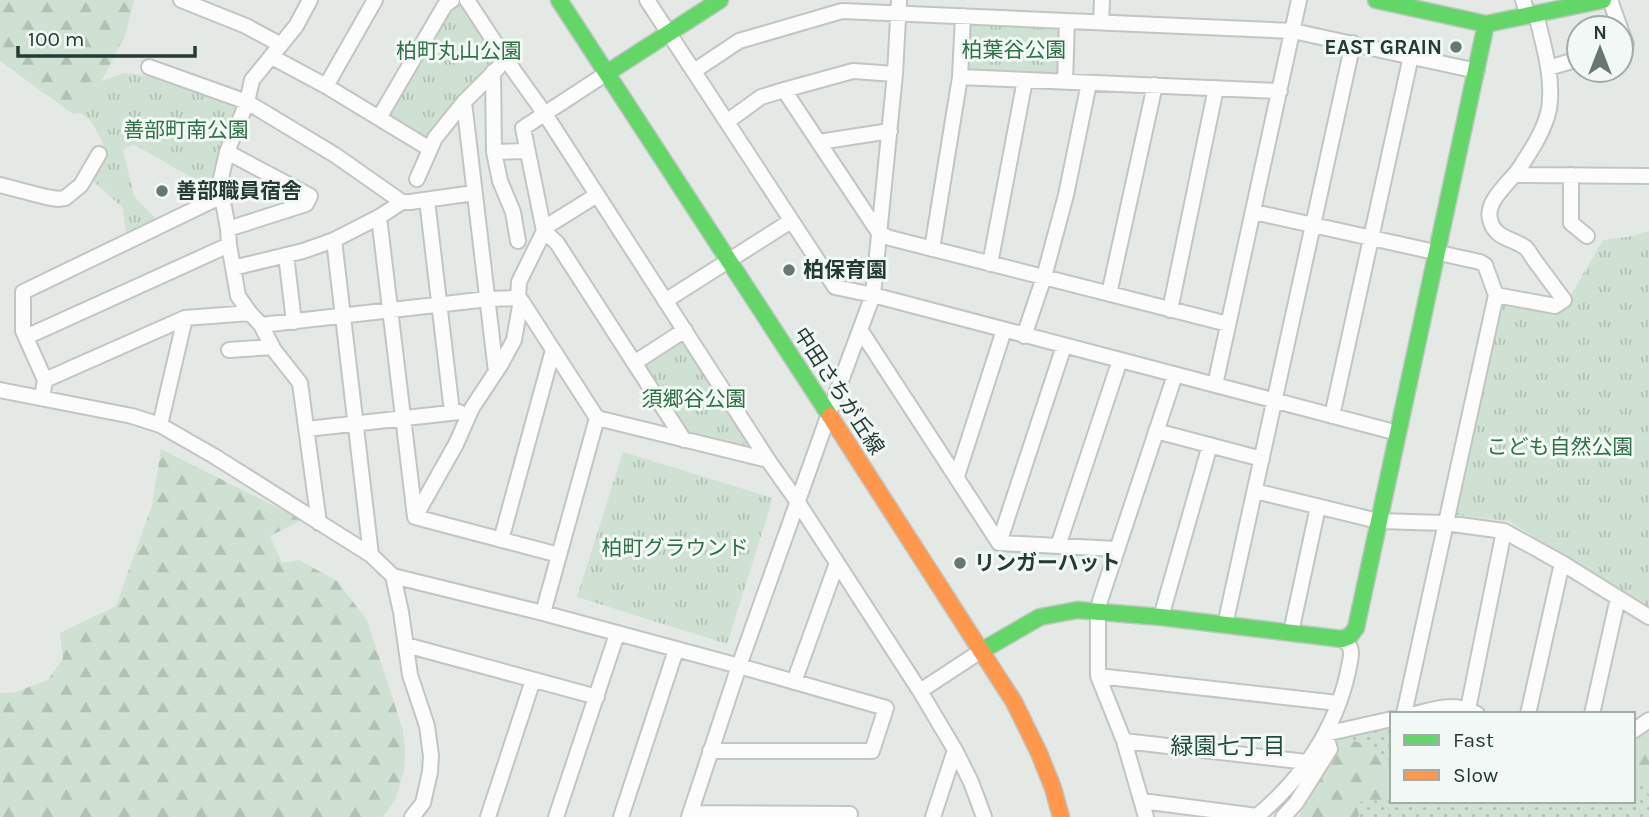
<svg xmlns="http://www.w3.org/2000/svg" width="1649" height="817" viewBox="0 0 1649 817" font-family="Karla,'Noto Sans JP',sans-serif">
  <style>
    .grass { fill: url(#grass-dots) }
    .forest { fill: url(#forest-firs) }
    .park { fill: url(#park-tufts) }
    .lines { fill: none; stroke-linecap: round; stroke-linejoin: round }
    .street-casing { stroke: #c1c6c3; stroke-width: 18 }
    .fast-casing { stroke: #c0c6c3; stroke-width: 19 }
    .slow-casing { stroke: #c0c6c3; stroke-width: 19 }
    .street { stroke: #fbfcfb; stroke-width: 14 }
    .fast { stroke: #63d668; stroke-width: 16 }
    .slow { stroke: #ff974d; stroke-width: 16 }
    .poi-dot { fill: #677872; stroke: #f2f8f5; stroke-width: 2.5 }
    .labels { text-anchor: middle; stroke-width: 6; stroke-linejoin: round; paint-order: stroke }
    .poi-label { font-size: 21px; font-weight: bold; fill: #233b33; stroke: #f2f8f5; text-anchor: start }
    .park-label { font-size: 21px; fill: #2f7044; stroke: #f2f8f5 }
    .street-label { font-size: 21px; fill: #233b33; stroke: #f2f8f5 }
    .neighbourhood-label { font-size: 23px; fill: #204c3e; stroke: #f2f8f5 }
  </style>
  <defs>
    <pattern id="grass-dots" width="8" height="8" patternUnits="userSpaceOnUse" patternTransform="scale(1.75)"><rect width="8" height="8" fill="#cee1d2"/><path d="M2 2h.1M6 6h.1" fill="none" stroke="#b1c2b5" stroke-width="1.8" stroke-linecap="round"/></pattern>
    <pattern id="forest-firs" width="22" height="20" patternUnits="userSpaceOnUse" patternTransform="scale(1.75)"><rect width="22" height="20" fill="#cee1d2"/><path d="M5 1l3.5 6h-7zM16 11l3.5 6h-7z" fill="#b1c2b5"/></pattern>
    <pattern id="park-tufts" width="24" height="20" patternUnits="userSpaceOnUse" patternTransform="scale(1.75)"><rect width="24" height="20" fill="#cee1d2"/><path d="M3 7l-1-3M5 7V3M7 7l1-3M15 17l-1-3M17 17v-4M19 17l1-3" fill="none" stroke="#b1c2b5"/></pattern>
  </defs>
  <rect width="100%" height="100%" fill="#e4e9e6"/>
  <!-- grass -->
  <path class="grass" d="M1392,726v75h241v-62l16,-11v89h-321l33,-73 -20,-6z"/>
  <!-- forest -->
  <path class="forest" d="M0,0h134l-8,33 -40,79 -13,2 -73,-53z
    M161,449l141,71 -32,16 12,27 17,-3 38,21 30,39 36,110 2,22 -1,18 -8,28 -13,19h-383v-124h13l35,-13 15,-22 -3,-25 56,-27 36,-101z
    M1649,728v67l-2,-1 -1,-12 -13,2v-45z
    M1341,738l20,5 31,21v32l-12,4 -21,2 -3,3 3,10 -1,2h-60l8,-13 -7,-12 30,-47z"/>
  <!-- park -->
  <path class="park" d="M463,1l41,60 -76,83 -43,-27 63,-110 10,-5z
    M969,23l93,4 -3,50 -93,-5z
    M124,73l25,3 88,30 -23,64 -4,18 -77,-44 -10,6 11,46 23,24 -31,14 -3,-26 -31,-28 10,-12 4,-11 -2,-12 -13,-24 -17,-13 28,-27z
    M1649,231v378l-140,-88 -53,-6 -4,-6 47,-206h67l37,-63 30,-4z
    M684,340l73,112 -69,-16 -47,-73z
    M623,452l150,46 -46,146 -150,-47z"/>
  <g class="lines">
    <!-- street casing -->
    <g class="street-casing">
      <path id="street" d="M181,0l65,26 35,19
        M310,0l-14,26 -44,54 -5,22 -20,50 -6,26 1,18 6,33 1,16 9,51 12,17 11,12 13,25 26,33 19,140
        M467,0l40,61 38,53 223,346 29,41 123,190 35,59 16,32 13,35
        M647,0l188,287 38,8 525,138
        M1523,0l5,16
        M1610,0l10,28
        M1101,22l1,-22
        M1621,31l5,13 -5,1
        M272,57l54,29 104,63
        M149,67l98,35 88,53 67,47
        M1548,68l31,-9
        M694,71l45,-30 103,-30 451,20 184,40
        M493,72l1,80 6,29 13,31 5,29
        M960,77l320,14
        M1065,82l2,-61
        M326,86l49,-86
        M784,90l95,143 11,5 338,86
        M464,102c10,90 22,180 32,270
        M379,118l66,-113 7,-5
        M728,121l33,-24 23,-7 69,-19 42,3
        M819,142l71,-11
        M227,152l83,44 -4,8 -78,25
        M494,152l33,-1
        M1515,175l134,1
        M1571,175v48l16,13
        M417,179l18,-41 29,-36 34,-34
        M0,185l46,12 12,2 7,-1 16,-13 18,-31
        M427,200l25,212
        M1254,212l226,50 5,3 11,30 -92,419
        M379,217l36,300
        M544,228l53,-33
        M544,231l13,12 127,197
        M334,240l37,315
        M932,249l28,-172 3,-61
        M286,255l8,67
        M990,264l35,-184
        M233,268l70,-17 31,-11 45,-23 23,-15h8l64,-9
        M1109,294l46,-209
        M1496,295l59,11 9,-6c-10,-13 -19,-26 -29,-39 -3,-4 -6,-10 -9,-13 -13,-10 -32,-9 -36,-29 -5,-19 22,-38 31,-53 11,-17 24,-37 28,-57 5,-32 -6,-65 -13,-95
        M521,300l76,118 171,42
        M665,301l126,-80
        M1170,310l46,-222
        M261,325l227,-26 30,-1
        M861,331l138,212 118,6
        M1024,336l20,-59 22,-82 23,-112
        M26,337l203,-92
        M229,350l43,-3
        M634,363l51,-33
        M45,380l140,-62 65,-5
        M1215,385l84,-385
        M0,390l132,26 28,9 54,31 157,99 22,21 150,37 196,53 147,42 -14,43h-162
        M42,398l3,-18 -22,-49v-39l199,-96
        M1332,416l79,-360
        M160,425l25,-107
        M307,429l152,-17
        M1156,431l106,28
        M957,476l47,-146
        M1255,491l123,30 67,2 59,8 58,32 87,54
        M501,540l52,-190
        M999,543l65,-197
        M1058,546l62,-186
        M559,555l-144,-38 41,-73 16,-36 29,-44 13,-24 7,-40 -3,-2 1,-16 25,-51 -21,-103 84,-55
        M393,576l8,36 9,63 17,51 4,30 -1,16 -7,31 -11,14
        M543,613l54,-195
        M1161,617l49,-172
        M1225,625l128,-582
        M1291,632l27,-125
        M406,645l191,52
        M1098,676l240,27
        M794,682l43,-119
        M920,691l61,-40
        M1468,709l36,-178
        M1415,714c22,-6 41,-12 62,0
        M1528,714l34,-151
        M1592,714l26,-116
        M1633,731l16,-11
        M1325,734l67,-15
        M1124,741l183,21
        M1142,801l115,15
        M690,813l160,1 -1,3
        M488,817l45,-137
        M556,817l61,-183
        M621,817l55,-167
        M689,817l50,-151 96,-269 38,-102 22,-221 4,-74
        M933,817l22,-67
        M1146,817l-22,-76 -26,-65v-65l2,-10 75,-226
        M1256,817c45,-37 79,-87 92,-145 2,-13 8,-25 -6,-33
        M1283,817l13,-14 34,-54 -5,-15"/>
    </g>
    <!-- fast casing -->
    <g class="fast-casing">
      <path id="fast" d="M559,0l271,416
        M1376,0l110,24 117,-24
        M607,73l113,-73
        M981,651l59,-34 37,-7 84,7 181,22 8,-3 6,-8 130,-604"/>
    </g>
    <!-- slow casing -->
    <g class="slow-casing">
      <path id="slow" d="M830,416l184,286 25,51 14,35 8,29"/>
    </g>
    <!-- street -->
    <use href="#street" class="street"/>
    <!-- fast -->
    <use href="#fast" class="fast"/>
    <!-- slow -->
    <use href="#slow" class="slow"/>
  </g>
  <!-- markers -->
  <g class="poi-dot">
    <circle cx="1456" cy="47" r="7"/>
    <circle cx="162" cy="191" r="7"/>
    <circle cx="789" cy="270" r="7"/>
    <circle cx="960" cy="563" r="7"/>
  </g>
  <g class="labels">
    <!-- poi labels -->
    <g class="poi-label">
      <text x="1442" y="54" text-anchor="end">EAST GRAIN</text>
      <text x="176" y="198">善部職員宿舎</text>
      <text x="803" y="277">柏保育園</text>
      <text x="974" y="570">リンガーハット</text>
    </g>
    <!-- park labels -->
    <g class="park-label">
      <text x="1014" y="57">柏葉谷公園</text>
      <text x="459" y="58">柏町丸山公園</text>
      <text x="186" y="137">善部町南公園</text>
      <text x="694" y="406">須郷谷公園</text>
      <text x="1560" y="454">こども自然公園</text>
      <text x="675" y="555">柏町グラウンド</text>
    </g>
    <!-- street labels -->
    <g class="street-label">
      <text transform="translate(839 391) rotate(57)" y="7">中田さちが丘線</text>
    </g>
    <!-- neighbourhood labels -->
    <g class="neighbourhood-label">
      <text x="1228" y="754">緑園七丁目</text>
    </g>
  </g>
  <!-- legend -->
  <rect x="1390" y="712" width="245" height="91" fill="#f2f8f5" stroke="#9faca7" stroke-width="2"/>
  <rect x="1404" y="735" width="35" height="10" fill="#63d668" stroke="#9faca7" stroke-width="2"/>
  <text x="1453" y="747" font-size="21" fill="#233b33">Fast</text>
  <rect x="1404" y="770" width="35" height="10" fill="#ff974d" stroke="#9faca7" stroke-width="2"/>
  <text x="1453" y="782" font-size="21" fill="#233b33">Slow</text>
  <!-- north arrow -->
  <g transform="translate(1600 49)"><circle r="33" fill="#f2f8f5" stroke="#9faca7" stroke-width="2"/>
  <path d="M0-5L12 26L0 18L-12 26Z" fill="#677872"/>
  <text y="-10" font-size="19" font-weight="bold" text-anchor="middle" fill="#233b33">N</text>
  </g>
  <!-- scale -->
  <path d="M18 46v10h177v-10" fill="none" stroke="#233b33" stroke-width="3.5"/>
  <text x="28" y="46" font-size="21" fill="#233b33" stroke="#f2f8f5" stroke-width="5" paint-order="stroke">100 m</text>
</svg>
